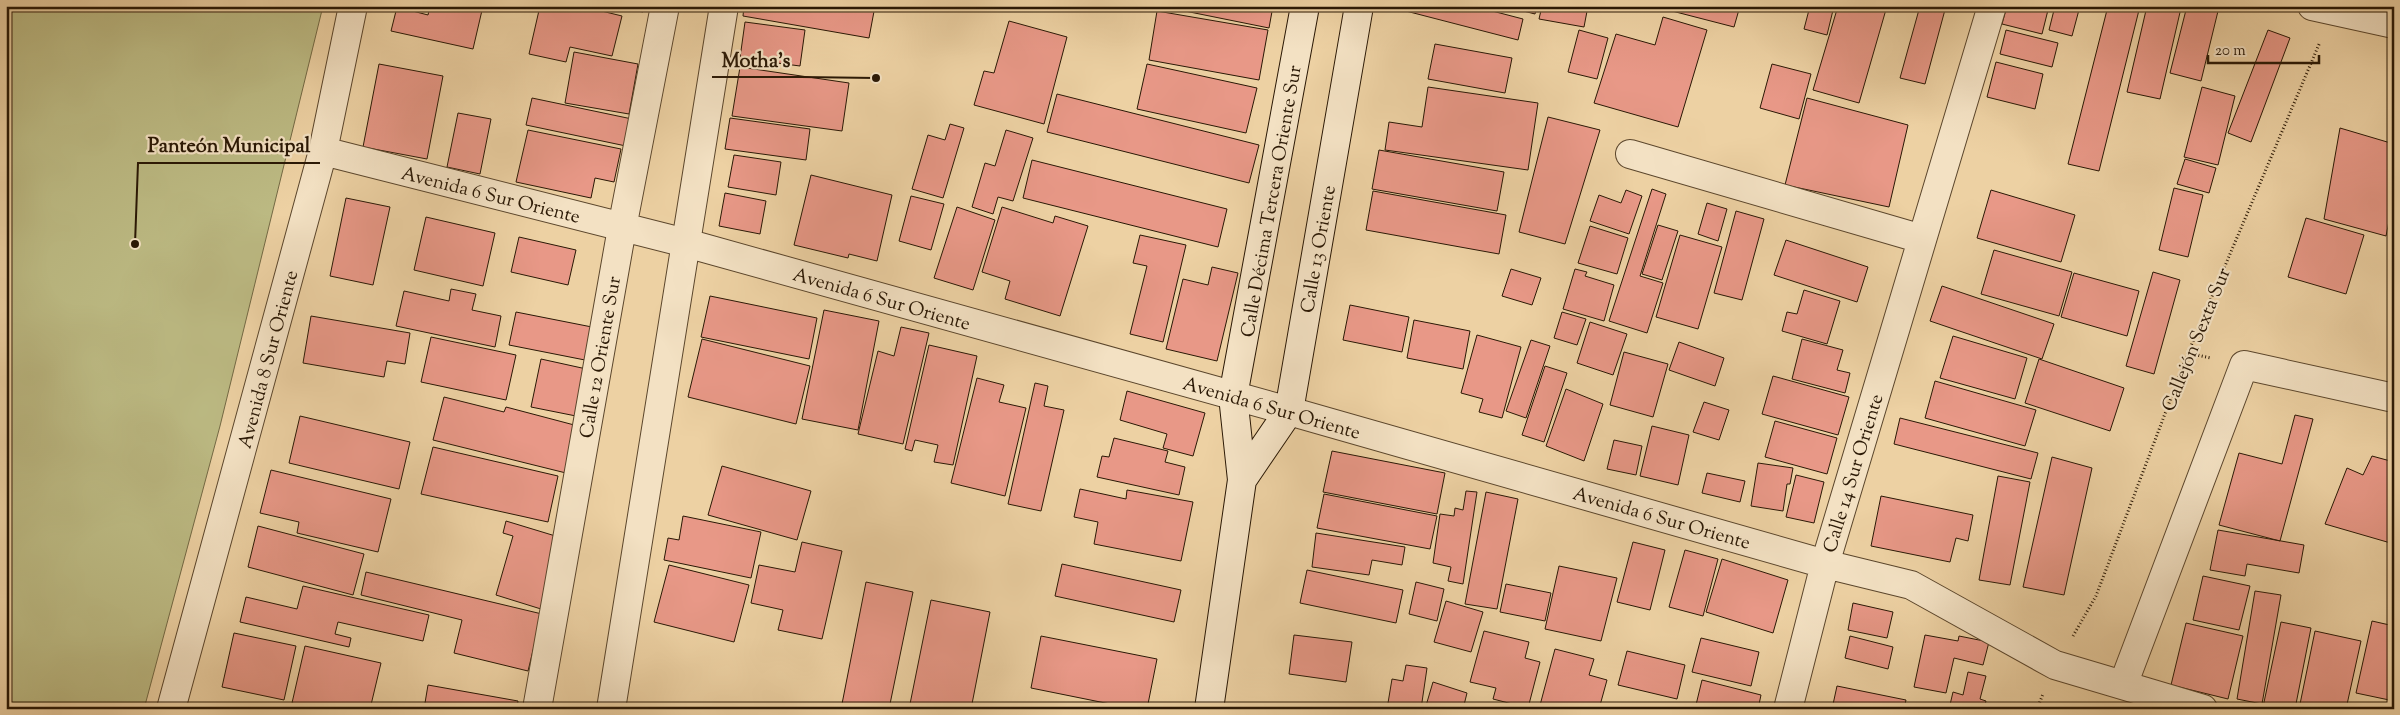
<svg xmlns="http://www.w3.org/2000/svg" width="2400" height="715" viewBox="0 0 2400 715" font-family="'Sorts Mill Goudy',serif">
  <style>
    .green { fill: #bcba83; stroke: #736944 }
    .building { fill: #e89887; stroke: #2a1805 }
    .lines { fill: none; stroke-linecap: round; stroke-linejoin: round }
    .street-casing { stroke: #5b462c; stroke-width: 30 }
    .secondary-casing { stroke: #2a1805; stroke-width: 30 }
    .path { stroke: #2a1805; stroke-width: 3; stroke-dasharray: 1 2.5; stroke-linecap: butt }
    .street { stroke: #f3e1c3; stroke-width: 28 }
    .secondary { stroke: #f3e1c3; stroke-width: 28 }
    .labels { text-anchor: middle; stroke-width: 4.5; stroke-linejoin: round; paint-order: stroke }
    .street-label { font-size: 19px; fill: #2a1805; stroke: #f3e1c3 }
    .leader { fill: none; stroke: #2a1805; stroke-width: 2 }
    .callout-dot { fill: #2a1805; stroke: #f3e1c3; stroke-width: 2 }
    .callout-label { font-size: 20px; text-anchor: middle; font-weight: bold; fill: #2a1805; stroke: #f3e1c3; stroke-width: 4.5; stroke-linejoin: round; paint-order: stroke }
  </style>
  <rect width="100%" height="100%" fill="#edd1a3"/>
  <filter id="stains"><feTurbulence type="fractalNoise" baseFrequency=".004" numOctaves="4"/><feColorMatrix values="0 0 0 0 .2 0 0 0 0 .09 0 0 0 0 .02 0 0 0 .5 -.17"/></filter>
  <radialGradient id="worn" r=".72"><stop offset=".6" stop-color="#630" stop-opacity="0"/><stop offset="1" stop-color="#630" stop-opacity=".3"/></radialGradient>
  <!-- green -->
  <path class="green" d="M6,6h317l-103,420 -76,283h-138z"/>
  <!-- building -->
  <path class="building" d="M430,6h53l-10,43 -82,-18 6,-24 31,8z
    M540,6h41l41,10 -10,40 -42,-9 -4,15 -37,-8z
    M607,6h37l-1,6z
    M744,6h131l-6,32 -126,-22z
    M1160,6h113l-4,22z
    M1403,6h70l50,13 -5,21 -116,-30z
    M1504,6h33l-2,8z
    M1542,6h46l-4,21 -45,-8z
    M1673,6h67l-6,21 -62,-16z
    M1810,6h24l-7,29 -23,-6z
    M1838,6h49l-28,97 -46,-13z
    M1920,6h26l-21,78 -25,-6z
    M2007,6h42l-7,28 -40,-10z
    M2055,6h25l-8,30 -23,-6z
    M2108,6h32l-41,165 -31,-7z
    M2147,6l34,2 -21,91 -33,-7z
    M2187,6l32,1 -18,74 -31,-8z
    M1157,11l111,19 -9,50 -110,-20z
    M1663,17l44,13 -29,97 -84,-24 22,-69 39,11z
    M1009,21l58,16 -23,87 -70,-19 10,-34 10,2z
    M745,22l60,8 -5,36 -60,-8z
    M1579,30l29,8 -11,41 -29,-7z
    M2006,30l52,13 -6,24 -52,-13z
    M2268,30l22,8 -39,104 -23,-9z
    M1435,44l77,14 -7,35 -77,-14z
    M574,52l64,12 -9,50 -64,-11z
    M1996,62l47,12 -8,35 -48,-12z
    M379,64l64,12 -16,83 -64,-12z
    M1147,64l110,24 -11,45 -109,-24z
    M1772,64l39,10 -12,45 -39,-11z
    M740,67l109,16 -7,48 -110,-15z
    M1428,87l110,16 -10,67 -143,-20 4,-28 33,5z
    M2202,87l33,9 -17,69 -34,-8z
    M1057,94l202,51 -10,38 -202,-51z
    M532,98l100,21 -6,27 -100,-21z
    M1807,98l101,27 -19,82 -104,-22z
    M458,113l33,6 -11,55 -33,-7z
    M1548,117l52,13 -35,114 -46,-12z
    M730,118l80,11 -4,31 -81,-11z
    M950,124l14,4 -21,70 -31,-9 16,-54 17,5z
    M2340,128l54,16v52l-8,40 -62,-17z
    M528,130l93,19 -7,33 -19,-4 -4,20 -75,-16z
    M1006,130l27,8 -20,63 -15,-4 -5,17 -21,-7 13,-44 10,3z
    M1379,150l125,22 -7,39 -125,-22z
    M734,155l47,7 -5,33 -48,-8z
    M2185,159l31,9 -7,25 -32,-9z
    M1032,160l195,49 -9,38 -195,-49z
    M811,175l81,20 -15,66 -28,-7 -1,4 -54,-13z
    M2174,188l29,7 -15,62 -29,-7z
    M1652,189l14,5 -26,82 23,7 -16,50 -38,-12z
    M1626,190l16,6 -13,38 -39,-13 9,-26 22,8z
    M1991,190l84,25 -14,47 -84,-24z
    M1373,191l133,24 -7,39 -133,-24z
    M725,193l41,8 -6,33 -41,-8z
    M911,196l33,8 -13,46 -32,-9z
    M346,198l44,9 -17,78 -43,-9z
    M1707,203l20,6 -9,32 -20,-7z
    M957,207l38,13 -22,70 -39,-12z
    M1002,207l51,16 2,-7 33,10 -28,90 -55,-17 5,-18 -28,-9z
    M1736,211l28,8 -22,81 -28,-7z
    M426,217l69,16 -12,53 -69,-16z
    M2306,218l58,17 -18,59 -58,-17z
    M1658,225l20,6 -16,49 -20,-6z
    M1590,226l38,12 -11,36 -39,-11z
    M1140,235l46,10 -23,97 -33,-8 17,-68 -14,-3z
    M1680,235l42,12 -24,82 -42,-12z
    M519,237l57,13 -8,35 -57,-13z
    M1786,240l82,27 -11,35 -83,-27z
    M1994,250l78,22 -13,44 -78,-22z
    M1212,267l26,6 -21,88 -51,-12 17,-70 25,6z
    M1511,269l30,9 -9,27 -30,-9z
    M1575,269l12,3 -2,4 29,9 -10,36 -41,-12z
    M2153,272l27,8 -26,94 -28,-8z
    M2074,273l65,18 -12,45 -66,-19z
    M1942,286l112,38 -12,35 -112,-38z
    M451,289l25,5 -4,16 29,6 -6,31 -99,-21 8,-35 45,10z
    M1804,290l36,11 -13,43 -45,-13 5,-19 10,2z
    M710,296l107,22 -8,41 -108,-22z
    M1350,305l59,12 -7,35 -59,-12z
    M824,310l55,11 -21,109 -56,-11z
    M516,312l81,16 -7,33 -81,-16z
    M1562,312l24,7 -9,26 -23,-7z
    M311,316l99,17 -5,31 -18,-3 -3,16 -81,-14z
    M1414,320l56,11 -7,38 -56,-11z
    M1590,322l37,12 -14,41 -36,-12z
    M901,327l28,6 -26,111 -45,-10 20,-83 16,5z
    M1477,335l44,12 -19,71 -23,-6 4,-13 -22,-6z
    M1953,336l74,22 -12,41 -75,-21z
    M431,337l85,18 -10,45 -85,-18z
    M702,339l108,27 -14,58 -108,-27z
    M1802,339l41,11 -6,20 13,3 -5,20 -53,-14z
    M1531,340l19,6 -24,72 -20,-7z
    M1679,342l45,16 -9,28 -46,-16z
    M929,345l48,11 -24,109 -19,-3 4,-17 -23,-5 -3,11 -7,-2z
    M1624,352l44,12 -15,53 -43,-12z
    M541,359l50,11 -10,47 -50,-10z
    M2039,359l85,29 -14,43 -85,-28z
    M1545,366l22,7 -23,69 -22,-7z
    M1773,376l76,21 -11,38 -76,-21z
    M977,378l27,7 -5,17 27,6 -21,88 -54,-13z
    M1935,381l101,29 -11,36 -100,-28z
    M1035,383l13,3 -4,20 20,4 -23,101 -33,-7z
    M1566,389l37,15 -19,57 -38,-15z
    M1127,391l78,22 -12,43 -30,-8 4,-14 -47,-14z
    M444,397l60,15 2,-5 72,19 -12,47 -133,-33z
    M1704,402l25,8 -10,30 -26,-8z
    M2295,415l18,4 -33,122 -61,-16 20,-72 43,11z
    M300,416l110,26 -11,47 -110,-26z
    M1900,418l138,35 -7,26 -137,-35z
    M1775,421l62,17 -10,36 -62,-17z
    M1652,426l37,9 -11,50 -38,-9z
    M1114,438l54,13 -3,11 20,5 -6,28 -82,-18 5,-21 7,1z
    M1614,440l28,6 -6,29 -29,-6z
    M433,447l125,29 -10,46 -127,-28z
    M1332,451l113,22 -8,41 -114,-22z
    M2372,456l22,6 -3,24 3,1v57l-69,-20 22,-56 16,7z
    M2052,457l40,11 -28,127 -41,-8z
    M1758,463l35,5 -3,16h-3l-4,27 -32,-5z
    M722,466l89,25 -14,49 -89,-25z
    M271,470l120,29 -13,53 -81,-19 2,-11 -39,-9z
    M1707,473l38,8 -5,21 -38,-9z
    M1796,475l28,7 -10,41 -28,-6z
    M1998,476l32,6 -20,103 -31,-5z
    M1080,489l46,10 1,-9 66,12 -12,59 -87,-17 4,-22 -24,-5z
    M1466,491l11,1 -14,92 -15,-3 3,-14 -18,-4 7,-49 14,2 1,-8 8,2z
    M1486,492l32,7 -21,110 -32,-5z
    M1324,494l113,22 -7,33 -113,-21z
    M1881,496l92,19 -5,26 -12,-3 -6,24 -79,-16z
    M683,516l78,16 -10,46 -87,-18 4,-22 11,2z
    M506,521l56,17 -21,71 -45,-14 17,-59 -10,-3z
    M258,526l106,28 -11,41 -105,-28z
    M2218,530l86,15 -5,28 -52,-9 -2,12 -35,-6z
    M1316,533l89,14 -3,18 -30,-5 -3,15 -57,-8z
    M802,542l40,9 -20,88 -44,-9 5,-20 -32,-7 8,-38 36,7z
    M1633,542l32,8 -15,60 -33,-8z
    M1685,550l33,9 -15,57 -34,-9z
    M1722,559l66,21 -15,53 -67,-21z
    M1062,564l119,26 -7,32 -119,-26z
    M669,565l80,20 -15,57 -80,-20z
    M1559,566l58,12 -16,63 -56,-12z
    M1307,570l96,20 -7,33 -96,-20z
    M366,572l176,42 -14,57 -74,-18 8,-33 -101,-25z
    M2203,576l47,10 -11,44 -46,-10z
    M866,582l47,10 -24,117h-48z
    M1416,582l28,7 -7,32 -28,-7z
    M1506,584l45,9 -6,28 -45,-9z
    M303,586l126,29 -6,26 -85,-19 -3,12 16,4 -2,9 -109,-25 6,-25 51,12z
    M2255,591l26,4 -19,109 -25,-5z
    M931,600l59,12 -19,97h-62z
    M1446,601l37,11 -12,40 -37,-10z
    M1853,603l40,9 -6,26 -39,-8z
    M2372,621l22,5v75l-38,-8z
    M2281,622l30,6 -16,81 -32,-2z
    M2186,623l57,13 -15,63 -57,-14z
    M1484,631l45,11 -4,16 15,4 -12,46 -35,-9 3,-11 -26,-6z
    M2315,631l46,10 -15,68h-47z
    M234,633l62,13 -12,54 -62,-13z
    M1294,635l58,7 -6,40 -57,-8z
    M1925,635l33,6 1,-5 30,6 -6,23 -29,-7 -8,35 -32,-6z
    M1041,636l116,23 -10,50h-12l-104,-21z
    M1850,636l43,11 -5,22 -43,-11z
    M1701,638l58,14 -8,34 -59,-14z
    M305,646l76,17 -11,46h-54l-24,-6z
    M1555,649l39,10 -5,16 18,5 -8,29h-60z
    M1627,651l58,14 -8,34 -59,-14z
    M1406,665l21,3 -6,41h-34l5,-30 11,2z
    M1968,672l18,4 -6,23 6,2 -2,8h-35l4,-17 10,3z
    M1702,680l59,15 -3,14h-63z
    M1433,682l34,11 -4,16h-38z
    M428,685l90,16 -1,8h-93z
    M1837,686l69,14 -2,9h-72z
    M1068,704l26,5h-26z"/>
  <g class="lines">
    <!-- street casing -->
    <g class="street-casing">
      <path id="street" d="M2312,6l82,18
        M323,151l363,92 603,168 536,153 86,21 144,80 148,44
        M1630,154l292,85
        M2123,685l121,-320 150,33
        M171,709l152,-558 30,-145
        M537,709l85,-481 43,-222
        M611,709l113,-703
        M1788,709l37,-145 167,-558"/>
    </g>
    <!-- secondary casing -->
    <g class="secondary-casing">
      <path id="secondary" d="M1242,480l47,-69 70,-405
        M1209,709l33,-229 -9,-84 72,-390"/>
    </g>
    <!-- path -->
    <path class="path" d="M2188,353l23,5
      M2073,636l23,-40 92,-243 132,-311
      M2037,709l6,-15"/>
    <!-- street -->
    <use href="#street" class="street"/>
    <!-- secondary -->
    <use href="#secondary" class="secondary"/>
  </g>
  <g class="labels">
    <!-- street labels -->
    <g class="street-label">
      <text transform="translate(491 194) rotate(14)" y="7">Avenida 6 Sur Oriente</text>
      <text transform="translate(1270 201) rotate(-80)" y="7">Calle Décima Tercera Oriente Sur</text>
      <text transform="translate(1317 249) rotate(-80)" y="7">Calle 13 Oriente</text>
      <text transform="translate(882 298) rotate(16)" y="7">Avenida 6 Sur Oriente</text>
      <text transform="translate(2195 339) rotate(-68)" y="7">Callejón Sexta Sur</text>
      <text transform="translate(599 357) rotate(-80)" y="7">Calle 12 Oriente Sur</text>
      <text transform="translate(267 359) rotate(-75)" y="7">Avenida 8 Sur Oriente</text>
      <text transform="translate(1272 407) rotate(16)" y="7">Avenida 6 Sur Oriente</text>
      <text transform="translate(1852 473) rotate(-73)" y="7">Calle 14 Sur Oriente</text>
      <text transform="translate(1662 517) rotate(16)" y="7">Avenida 6 Sur Oriente</text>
    </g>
  </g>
  <!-- callouts -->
  <path class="leader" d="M876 78L801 77H712M135 244L138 163H320"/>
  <g class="callout-dot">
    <circle cx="876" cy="78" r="5"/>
    <circle cx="135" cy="244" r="5"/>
  </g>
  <g class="callout-label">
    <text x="756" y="67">Motha's</text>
    <text x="229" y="152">Panteón Municipal</text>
  </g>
  <!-- margin -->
  <rect width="2400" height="715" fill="none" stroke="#edd1a3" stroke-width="25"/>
  <rect x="8" y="8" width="2385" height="700" fill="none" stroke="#2a1805" stroke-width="2.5"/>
  <rect x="12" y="12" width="2375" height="690" fill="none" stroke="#2a1805"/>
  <!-- scale -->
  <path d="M2208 55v8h111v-8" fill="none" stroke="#2a1805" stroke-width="2.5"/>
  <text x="2215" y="55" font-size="15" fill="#2a1805" stroke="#f3e1c3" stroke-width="4" paint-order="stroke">20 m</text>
  <rect width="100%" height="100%" filter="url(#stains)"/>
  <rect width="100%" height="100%" fill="url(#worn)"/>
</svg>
